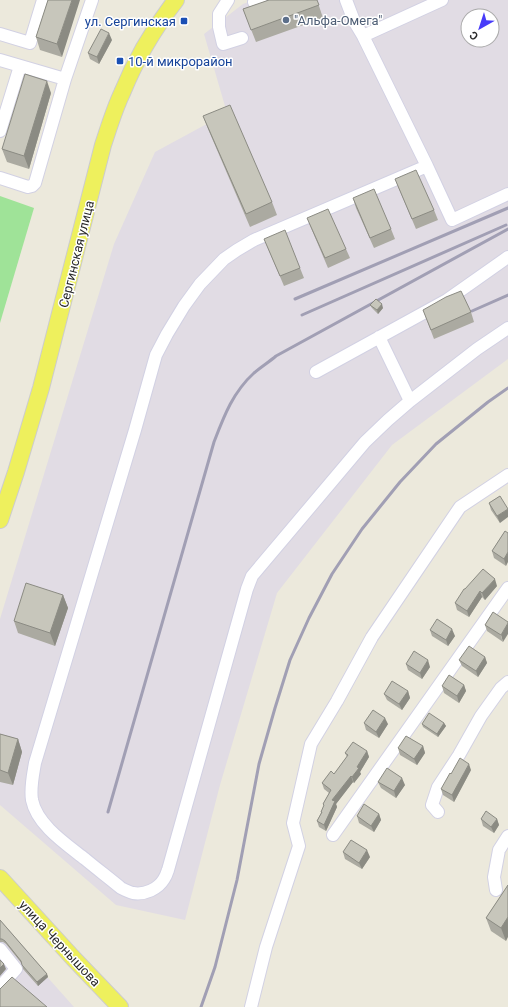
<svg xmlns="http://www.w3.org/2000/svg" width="508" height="1007" viewBox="0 0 508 1007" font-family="Roboto,sans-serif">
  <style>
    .industrial { fill: #e1dce4; fill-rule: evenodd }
    .green { fill: #9fe398 }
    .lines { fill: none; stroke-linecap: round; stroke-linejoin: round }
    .minor-casing { stroke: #d2d1e3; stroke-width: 14 }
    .major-casing { stroke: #ccc; stroke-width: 18 }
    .minor { stroke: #fff; stroke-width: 12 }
    .major { stroke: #eef05d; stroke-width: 16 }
    .rail { stroke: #a19fb4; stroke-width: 3 }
    .wall { fill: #abaaa1 }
    .shaded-wall { fill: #8b8b83 }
    .building { fill: #c7c6bb; stroke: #8b8b83 }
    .service-dot { fill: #5c6f8a; stroke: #fff; stroke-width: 1.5 }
    .transit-dot { fill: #1a4fb4; stroke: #fff; stroke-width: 1.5 }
    .labels { text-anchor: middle; stroke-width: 3; stroke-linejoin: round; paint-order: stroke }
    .service-label { font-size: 13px; fill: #4e5e75; stroke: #fff; text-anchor: start }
    .transit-label { font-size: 13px; fill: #164399; stroke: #fff; text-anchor: end }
    .street-label { font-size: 13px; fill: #2a2a2a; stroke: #fff }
  </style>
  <rect width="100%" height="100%" fill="#ece9dc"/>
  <!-- industrial -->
  <path class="industrial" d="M254,0h254v359l-116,86 -115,148 -57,192 -35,135 -69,-15 -116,-100v-186l114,-375 41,-92 72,-39 -23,-79 39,-30zM468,16h24v24h-24z
    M0,924l74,83h-74z"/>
  <!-- green -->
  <path class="green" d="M0,196l34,12 -34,115z"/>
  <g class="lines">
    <!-- minor casing -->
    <g class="minor-casing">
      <path id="minor" d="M228,0l-9,14v13l4,17 19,-6
        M346,0l8,21 9,15 64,130 -173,74 -17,10 -13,9 -24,25 -16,22 -17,28 -11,21 -21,75 -100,333c-2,12 -5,25 -3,37 5,25 34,44 53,59 12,10 24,19 36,29 4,2 8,4 12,5 12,2 25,-4 31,-14 2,-3 3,-6 4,-9l79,-281 5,-13 113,-134 23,-22 22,-19 67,-52 31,-21
        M254,2l6,-2
        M0,34l30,9 13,-43
        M363,36l79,-36
        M0,60l65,19
        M0,131l20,-65
        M427,166l25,54 56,-26
        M0,178l28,9 4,-1 3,-3 30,-104 27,-79
        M379,337l31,64
        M316,372l131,-72 61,-43
        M438,812l-6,-7 6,-18 21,-32 22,-39 20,-28 7,-6
        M333,835l175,-247
        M496,890l-2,-13 5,-27 9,-14
        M0,949l16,20 -16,18
        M251,1007l15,-60 33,-101 -6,-23 18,-79 26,-43 35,-64 88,-130 48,-32"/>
    </g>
    <!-- major casing -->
    <g class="major-casing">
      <path id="major" d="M0,520l16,-48 25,-84 62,-243c6,-18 11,-35 19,-52 13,-32 33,-66 54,-93
        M0,878l74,81 46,48"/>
    </g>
    <!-- minor -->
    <use href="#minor" class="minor"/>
    <!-- major -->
    <use href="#major" class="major"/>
    <!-- rail -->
    <path class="rail" d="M295,299l213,-91
      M472,311l36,-16
      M302,315l204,-90
      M108,812l106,-370c10,-26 19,-50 40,-69 7,-6 15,-11 22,-17l232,-127
      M201,1007l14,-40 22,-87 22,-116 16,-56 15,-48 19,-42 23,-44 30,-45 38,-47 36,-38 52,-42 20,-14"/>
  </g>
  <!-- wall -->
  <path class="wall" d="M48,0l14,57 -22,-7 -4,-13z
    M269,0h48l6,18 -67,24 -13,-33z
    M112,40l-13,24 -9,-5 -2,-6z
    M51,93l-22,76 -22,-7 -5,-13z
    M203,116l69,86 5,13 -27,12 -42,-98z
    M395,179l39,31 4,10 -22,9 -17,-40z
    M353,198l38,31 4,10 -21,9 -18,-40z
    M307,218l39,31 4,9 -22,10 -17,-40z
    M264,239l36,29 4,10 -20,8z
    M370,305l13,3 -5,6 -6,-6z
    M423,310l48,2 3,10 -40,17z
    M500,496v27l-9,-13 -2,-7z
    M505,531l1,35 -12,-8 -2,-7z
    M497,586l-12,14 -3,-3 -13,20 -12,-7 -2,-7 10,-14z
    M63,595l5,13 -13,38 -37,-13 -4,-12z
    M493,612l10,30 -16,-11 -2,-6z
    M430,630l25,6 -7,10 -16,-10z
    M485,657l2,6 -9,14 -16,-11 -3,-6z
    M406,664l24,3 -8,12 -14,-9z
    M464,685l2,6 -7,12 -15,-10 -2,-7z
    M408,691l2,7 -8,12 -15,-10 -3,-6z
    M364,723l24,1 -9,14 -13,-8z
    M444,723l2,3 -8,11 -15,-10 -1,-3z
    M0,734l18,5 4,13 -9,33 -13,-3z
    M423,746l2,7 -8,12 -17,-10 -2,-7z
    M367,751l2,6 -9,15 1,2 -7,9 -1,-1 -17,22 1,3 -11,24 -7,-4 -2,-6 4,-8v-1l3,-6 -1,-2 6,-11 -5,-4 -2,-6 12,-9 13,-17 -2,-4z
    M471,770l-17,32 -11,-7 -2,-6z
    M378,782l27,3 -9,13 -15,-10z
    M379,814l2,6 -7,12 -15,-9 -2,-7z
    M481,819h16l2,6 -5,8 -11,-7z
    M343,852l27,5 -8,12 -17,-10z
    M508,885l-2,56 -15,-10 -5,-13z
    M0,920l47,54 1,3 -10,9 -15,-17 -1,-5 -16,-20 -3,-2h-3z"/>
  <!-- shaded-wall -->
  <path class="shaded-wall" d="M72,0h8l-18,57 -5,-13z
    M109,33l3,7 -13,24 -2,-7z
    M47,81l4,12 -22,76 -5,-13z
    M382,304l1,4 -5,6 -1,-4z
    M508,509v8l-8,6 -3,-7z
    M508,552v10l-2,4 -2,-7z
    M495,579l2,7 -12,14 -3,-7z
    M480,591l2,6 -13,20 -2,-6z
    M63,595l5,13 -13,38 -5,-13z
    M508,623v11l-5,8 -2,-7z
    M452,629l3,7 -7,10 -2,-6z
    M485,657l2,6 -9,14 -2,-6z
    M428,660l2,7 -8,12 -2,-6z
    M464,685l2,6 -7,12 -2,-7z
    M408,691l2,7 -8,12 -3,-6z
    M385,718l3,6 -9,14 -3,-6z
    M444,723l2,3 -8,11 -1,-3z
    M18,739l4,13 -9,33 -5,-12z
    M423,746l2,7 -8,12 -3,-6z
    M367,751l2,6 -9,15 1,2 -7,9 -2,-6 5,-10z
    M469,764l2,6 -17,32 -2,-7z
    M351,776l2,6 -17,22 1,3 -11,24 -2,-6 8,-25z
    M402,778l3,7 -9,13 -2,-7z
    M379,814l2,6 -7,12 -3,-6z
    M497,819l2,6 -5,8 -3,-6z
    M367,850l3,7 -8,12 -3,-6z
    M508,917v20l-2,4 -5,-13z
    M4,964l2,5 -6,7v-8z
    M47,974l1,3 -10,9 -1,-4z"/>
  <!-- building -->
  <path class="building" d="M48,0h24l-15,44 -21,-7z
    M269,0h48l2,5 -68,25 -8,-21z
    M101,29l8,4 -12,24 -9,-4z
    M25,74l22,7 -23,75 -22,-7z
    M230,105l42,97 -26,12 -43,-98z
    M416,170l18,40 -22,9 -17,-40z
    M374,189l17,40 -21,9 -17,-40z
    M328,209l18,40 -21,9 -18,-40z
    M285,230l15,38 -20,8 -16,-37z
    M461,291l10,21 -40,18 -8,-20 23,-13z
    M376,299l6,5 -5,6 -7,-5z
    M500,496l8,13 -11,7 -8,-13z
    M505,531l3,2v19l-4,7 -12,-8z
    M483,569l12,10 -13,14 -2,-2 -13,20 -12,-8 9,-14h1z
    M26,583l37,12 -13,38 -36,-12z
    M493,612l15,10v1l-7,12 -16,-10z
    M437,619l15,10 -6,11 -16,-10z
    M469,646l16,11 -9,14 -17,-11z
    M414,651l14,9 -8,13 -14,-9z
    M449,675l15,10 -7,11 -15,-10z
    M392,681l16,10 -9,13 -15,-10z
    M373,710l12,8 -9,14 -12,-9z
    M429,713l15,10 -7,11 -15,-10z
    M0,734l18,5 -10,34 -8,-3z
    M406,736l17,10 -9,13 -16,-11z
    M353,742l14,9 -10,16 2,1 -7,9 -1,-1 -19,24 3,1 -11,24 -7,-4 5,-9h-1l3,-7 -1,-1 8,-14 -9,-7 9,-12 3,3 14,-19 -3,-2z
    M460,758l9,6 -17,31 -11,-6 9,-16 1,1z
    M387,768l15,10 -8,13 -16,-9z
    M364,804l15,10 -8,12 -14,-10z
    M486,811l11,8 -6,8 -10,-8z
    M351,840l16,10 -8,13 -16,-11z
    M508,885v32l-7,11 -15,-10z
    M0,920l47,54 -10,8 -15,-17 -1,-4 -16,-20 -3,-2h-2z
    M0,960l4,4 -4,4z
    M12,977l35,30h-47v-18z"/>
  <!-- markers -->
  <circle class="service-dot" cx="286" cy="20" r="4"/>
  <g class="transit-dot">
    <rect x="180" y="17" width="8" height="8" rx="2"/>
    <rect x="116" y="57" width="8" height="8" rx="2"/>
  </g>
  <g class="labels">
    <!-- service labels -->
    <g class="service-label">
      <text x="294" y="25">"Альфа-Омега"</text>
    </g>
    <!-- transit labels -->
    <g class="transit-label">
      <text x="176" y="26">ул. Сергинская</text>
      <text x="128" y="66" text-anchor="start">10-й микрорайон</text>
    </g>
    <!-- street labels -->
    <g class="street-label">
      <text transform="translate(76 254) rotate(-76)" y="5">Сергинская улица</text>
      <text transform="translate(60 943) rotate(47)" y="5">улица Чернышова</text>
    </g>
  </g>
  <!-- north arrow -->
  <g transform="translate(480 28) rotate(219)"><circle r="19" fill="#ffffff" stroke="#aaaaaa"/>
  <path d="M0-3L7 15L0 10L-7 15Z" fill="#483cf9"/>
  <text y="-6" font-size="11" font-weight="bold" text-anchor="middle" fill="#2a2a2a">С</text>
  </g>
</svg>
